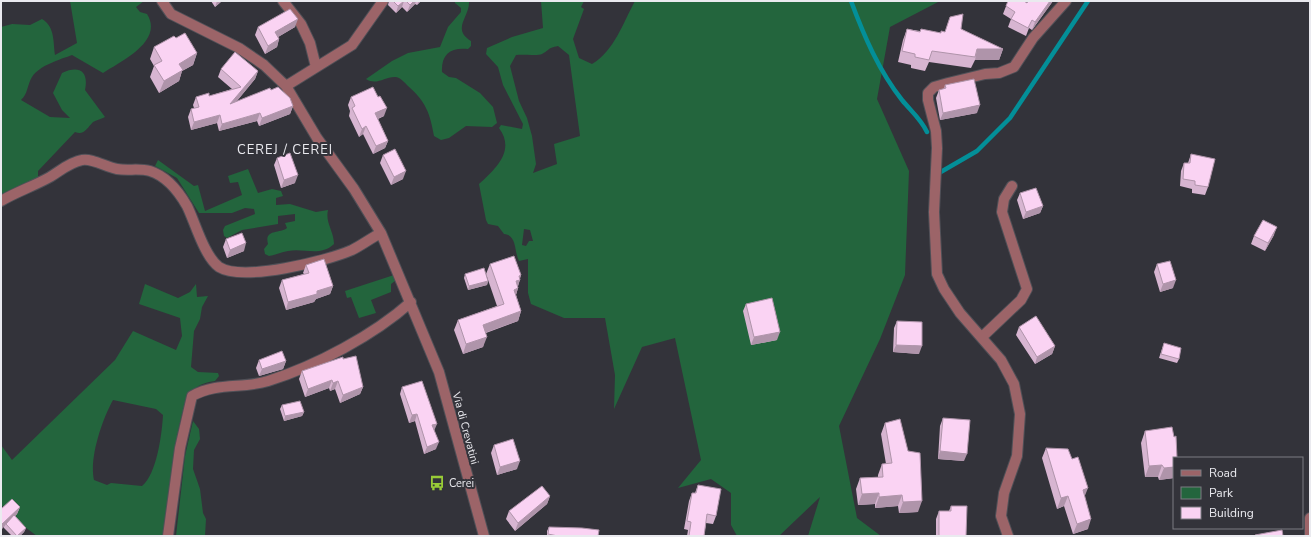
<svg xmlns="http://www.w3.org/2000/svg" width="1311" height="537" viewBox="0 0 1311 537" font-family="'Nunito Sans',sans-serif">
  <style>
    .green { fill: #23653d; fill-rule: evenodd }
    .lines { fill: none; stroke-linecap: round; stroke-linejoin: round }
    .stream { stroke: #038f98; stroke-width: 4.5 }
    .minor-casing { stroke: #505057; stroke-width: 12 }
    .minor { stroke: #9c6468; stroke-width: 10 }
    .wall { fill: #d7b5d1 }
    .shaded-wall { fill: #af94aa }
    .building { fill: #fad3f3; stroke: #af94aa }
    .labels { text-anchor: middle; stroke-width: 4; stroke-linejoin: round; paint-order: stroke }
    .street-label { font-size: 11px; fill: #eaeaef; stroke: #33333a }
    .poi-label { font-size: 11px; fill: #eaeaef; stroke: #33333a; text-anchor: start }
    .quarter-label { font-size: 13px; letter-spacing: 1px; fill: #eaeaef; stroke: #33333a }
  </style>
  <rect width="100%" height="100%" fill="#33333a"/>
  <!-- green -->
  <path class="green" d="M70,1h74l-8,6 4,5 7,2c17,27 -25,47 -44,59l-31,-18c-13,5 -32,10 -40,22 -5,8 -4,17 -11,23l29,17 20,1 -8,-8 -9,-17 9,-20c17,-8 27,-2 23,17l20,27c-3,2 -9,3 -12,5 -6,6 -9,14 -18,10l-37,39v8l-37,20v-172l11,-3 18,1 12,-6c13,8 11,22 13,36l22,-12z
    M455,1h14c1,16 -18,28 2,40v5l-3,3c-17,-2 -27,5 -26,23l7,5 7,1 24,15 13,14 4,16 -5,4 -26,-1 -17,12 -8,2 -7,-4c-4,-23 -8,-34 -26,-50 -4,-4 -7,-8 -12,-9 -11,-1 -19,9 -30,2l26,-18 16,-8 32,-6 8,-20 13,-15v-4l-6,-5z
    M541,1h43l-3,6 3,2 -11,30 6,19 13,6c22,-13 31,-41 43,-63h305l-50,26 -13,72 32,72 -4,104 -25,64 -41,87 18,92 24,18h-73l12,-39 -41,39h-42l-6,-11v-32l-20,-14 -33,9 23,-28 -26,-122 -33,9 -28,62 1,-34 -10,-57h-41l-33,-14 -3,-11v-34l-9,2c-5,-10 -2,-26 -15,-27l-6,-8 -10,-2 -2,-4 -7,-36c16,-15 37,-33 20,-56l2,-3 21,4 1,-5 -20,-39 -5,-18 -12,-13 1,-6 25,-11 31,-9zM558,46l11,9 11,81 -26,8 3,20 -24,9 3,-9 -4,-28 -5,-18 -8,-17 -9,-35 6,-11c7,-1 22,1 26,-1 8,-4 5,-6 16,-8zM524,229l6,1 3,11h-4l-3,5 -4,-1z
    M158,160l36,26 4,-1 7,26 37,-16 -4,-13 -8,1 -2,-7 20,-7 10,24 14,-4 9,2 2,5 -7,2v7l14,-1 26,8 12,-2c-3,13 6,21 6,34 -14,13 -29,4 -46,7 -6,1 -13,4 -19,5l-4,-2 -1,-5 4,-5c-4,-15 11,-10 19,-16l-2,-5 10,-2v-7l-17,2v8l-36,6 -15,8 -3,-2 -1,-6 2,-4 30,-12 -1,-5 -9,-1 -13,5h-33l-22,-35 -22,-12z
    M394,275l1,6 -4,3v8l-20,8 5,13 -17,5 -8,-21 -4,1 -2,-7z
    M145,284l33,14 12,-6 6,-8 1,13 11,-1 -6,11 -2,12 -6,12 -3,36 7,5 20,1 1,3 -4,5c-8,1 -15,3 -22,9 -18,16 -24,119 -27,146h-129l-27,-20 -7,-10 -2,1v-62l11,15 103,-100 18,-29 43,19 6,-14 -2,-18 -41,-14zM113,400l43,9 7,6c-1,18 -6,59 -21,71l-31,-3 -4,2 -13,-5c-5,-22 8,-60 19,-80z
    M193,421l6,8 1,10 -6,11 -1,19 7,20 3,24 3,6 -1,17h-29l9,-80z"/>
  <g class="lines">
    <!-- stream -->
    <path class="stream" d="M851,1c13,35 28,70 51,99 9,11 19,19 25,32
      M939,173l38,-22 33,-33 78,-117"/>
    <!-- minor casing -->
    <g class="minor-casing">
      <path id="minor" d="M162,1l9,13 68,34 25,17 22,21 31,52 37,51 27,44 58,139 45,164
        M283,1l18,23 9,19 6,24
        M286,86l66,-41 31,-44
        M1,201c15,-9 33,-15 49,-24 10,-6 20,-15 32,-17 10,-2 24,7 35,9 11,2 22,-1 33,2 16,5 29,21 37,35 8,16 17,50 32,61 24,15 108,-6 133,-17 10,-5 19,-12 29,-17
        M982,337l39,-37 6,-11 -25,-77 2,-13 8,-13
        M168,536l12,-88 12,-52c25,-14 51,-7 76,-15 48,-15 106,-46 143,-79
        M1008,536l-7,-20 3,-23 13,-37 3,-42 -6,-30 -13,-24 -41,-47 -16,-24 -7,-15 -3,-62 3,-64 -1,-17 -8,-31v-7l6,-6 14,-4 37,-9 14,-1 15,-6 19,-29 33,-37
        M1310,536v-18"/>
    </g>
    <!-- minor -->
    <use href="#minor" class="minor"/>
  </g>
  <!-- wall -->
  <path class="wall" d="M211,1h11l-7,6z
    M389,1h32l-4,4 -2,-1 -8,8 -5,-5 -6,6 -8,-8z
    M1008,1l19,2 26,-2 -21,29 -3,-2 -3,8 -18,-9 3,-8 -8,-5z
    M258,27h37l-17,10 1,2 -2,8 -12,7 -10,-19z
    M907,29l13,2 1,-2 20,4v-2l3,1 17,-3 42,20 -4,11h-24l-4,8 -42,-6 -4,9 -14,-3v-3l-13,-3 5,-22z
    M176,38l21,15 -4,12 -11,6 -3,10 -20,12 -9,-16 4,-11 -4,-7 4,-12z
    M221,69l37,2 -3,8 -19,23 35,-12 22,16 -3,8 -31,12 -2,-5 -38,10 -2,-8 -26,7 -3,-13 3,-8 3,-1 -1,-3 3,-8 13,-1 23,-7 -14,-12z
    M945,85l32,28 -37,7 -4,-22 3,-8 5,-1z
    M351,97l33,19 -6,3 10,22 -3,7 -12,6 -10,-20 -4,3 -10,-21 1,-5 -2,-6z
    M1191,154l17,33 -3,8 -13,-2v-4l-12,-3 1,-15 3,-8h4z
    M383,155l20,24 -12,6 -11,-22z
    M277,158l18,25 -14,5 -7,-23z
    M1020,193l23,13 -3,7 -17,6 -6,-19z
    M1274,235l-9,16 -14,-7 3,-8z
    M226,239l18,12 -17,7 -4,-11z
    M490,264l31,11 -3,11v2l-2,7 5,16 -3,10 -32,12 -3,14 -20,7 -9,-24 4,-10 39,-14 -11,-32z
    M1157,264l16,24 -13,4 -6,-20z
    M306,265l27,21 -3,8 -14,5 -2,3 -28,8 -7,-22 3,-8 22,-6 -1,-1z
    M465,274l23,7 -1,4 -19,5 -4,-12z
    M746,304l31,36 -26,5 -8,-34z
    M897,321l22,33 -26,-2 1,-24z
    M1019,327l36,19 -3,8 -17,10 -19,-29z
    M1164,343l15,16 -2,4 -18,-5z
    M343,359l20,28 -3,7 -20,9 -5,-14 -5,2 -1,-3 -24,9 -6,-18 3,-8z
    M259,360l27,1 -3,8 -24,7 -3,-8z
    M402,387l32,44 2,18 -12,5 -9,-33 -6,2 -9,-29z
    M282,405l22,7 -2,4 -18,5 -4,-12z
    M943,418l21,43 -26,-2 2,-33z
    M885,423l33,89 -19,1 -1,-7 -23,2v-4l-17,1 -2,-16 4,-11 18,-1v-2l4,-11h4l-5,-30z
    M1145,431l29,47 -15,2 -1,-3h-13l-4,-34z
    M494,445l23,24 -20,6 -6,-22z
    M1046,448l42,81 -15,5 -9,-28 -7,3 -15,-51z
    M698,485l18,31 -3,8 -7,-1 -2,13h-17l1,-6 -4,-1 5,-28 3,-8h3z
    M550,496l-3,8 -32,27 -9,-12 3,-8z
    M951,506l15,30h-30v-17l3,-8h10z
    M20,507l-3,7 -2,2 11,12 -2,4 -4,4h-8l-8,-8 -3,-19z
    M549,527l49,9h-51v-5z"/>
  <!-- shaded-wall -->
  <path class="shaded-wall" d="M217,1h5l-7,6z
    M404,1l-2,6 -6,6 2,-7z
    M414,1h2l-1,3 -8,8 3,-7z
    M419,1h2l-4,4z
    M1050,1h3l-21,29 3,-8z
    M298,19l-3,8 -22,13 2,-8z
    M279,39l-2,8 -12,7 3,-8z
    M977,49h26l-4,11h-24z
    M197,53l-4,12 -11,6 -3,10 -20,12 5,-12 15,-17z
    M258,71l-3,8 -27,33 2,-8z
    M980,105l-3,8 -37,7 3,-7z
    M293,106l-3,8 -31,12 3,-8z
    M387,108l-3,8 -12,5 3,-8z
    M260,113l-3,8 -38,10 3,-7z
    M220,115l-3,8 -26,7 3,-8z
    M366,126l-3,8 -4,3 3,-8z
    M388,141l-3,7 -12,6 3,-8z
    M406,171l-3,8 -12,6 3,-8z
    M298,175l-3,8 -14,5 3,-8z
    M1043,206l-3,7 -17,6 3,-7z
    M1277,227l-3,8 -9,16 3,-8z
    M246,243l-2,8 -17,7 3,-8z
    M521,275l-2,5h1l-3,9 1,-1 -3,10 -5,2 6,-19 3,-5z
    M1176,280l-3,8 -13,4 3,-8z
    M488,281l-1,4 -19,5 1,-4z
    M333,286l-3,8 -14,5 -2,3 -28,8 2,-8 29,-11z
    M521,311l-3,10 -39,14 4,-10z
    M780,332l-3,8 -26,5 3,-8z
    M487,337l-4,10 -20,7 3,-10z
    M896,345l26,1 -3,8 -26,-2z
    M1055,346l-3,8 -17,10 2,-7z
    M286,361l-3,8 -24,7 3,-7z
    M332,380l-3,8 -24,9 3,-8z
    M338,381l-3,8 -5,2 3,-8z
    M363,387l-3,7 -20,9 3,-8z
    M304,412l-2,4 -18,5 1,-5z
    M417,414l-2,7 -6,2 3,-8z
    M437,424l-3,7 -2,-6z
    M439,442l-3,7 -12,5 3,-7z
    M940,451l27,3 -3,7 -26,-2z
    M520,461l-3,8 -20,6 3,-8z
    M1162,465l-4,12h-13l4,-11z
    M1174,467v11l-15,2 5,-12z
    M1088,488l-4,10 -1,-8z
    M879,493l-4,11 -17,1 4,-11z
    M902,495l-4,11 -23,2 4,-11z
    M550,496l-3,8 -32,27 3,-8z
    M1068,496l-4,10 -7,3 4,-11z
    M922,501l-4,11 -19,1 4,-11z
    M20,507l-3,7 -10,11 -1,-1 -2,3 -3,3v-5z
    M1091,519l-3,10 -15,5 4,-10z
    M26,528l-2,4 -4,4h-3z"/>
  <!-- building -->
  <path class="building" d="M393,1h11l-6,5z
    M406,1h8l-4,4z
    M1008,1h16l3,2 1,-2h22l-15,21 -3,-2 -4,8 -17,-9 4,-7 -9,-6z
    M290,9l8,10 -23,13 4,7 -11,7 -10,-19z
    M963,14l-2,15 42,20h-26l-2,8 -43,-6 -3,9 -14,-3v-3l-13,-3 5,-22 13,3 1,-3 20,4v-2l4,1 5,-15z
    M185,33l12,20 -18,11 4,6 -19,11 -10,-16 8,-4 -8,-14 20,-11 2,2z
    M235,52l23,19 -28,33 40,-16 1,2 7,-3 12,11 3,8 -31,12 -2,-5 -38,11 -2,-9 -26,7 -3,-13 8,-2 -3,-10 13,-4v3l32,-9 -20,-18z
    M974,79l6,26 -37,8 -4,-23 7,-2 -1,-3z
    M373,87l5,10 2,-1 7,12 -12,5 13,28 -12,5 -10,-20 -4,3 -10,-21 3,-2 -4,-9z
    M395,149l11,22 -12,6 -11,-22z
    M290,153l8,22 -14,5 -7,-22z
    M1191,154l24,5 -7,28 -13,-2v-4l-12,-2 1,-16h6z
    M1036,188l7,18 -17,6 -6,-19z
    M1263,220l14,7 -9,16 -14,-7z
    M242,233l4,10 -16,7 -4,-11z
    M514,256l7,19 -2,1 1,4 -4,1 2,7 -4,2 7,21 -38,14 4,12 -21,7 -8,-24 46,-16 -14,-40z
    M324,259l9,27 -16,5v3l-29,8 -6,-22 27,-7 -3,-8z
    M1170,261l6,19 -13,4 -6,-20z
    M484,268l4,13 -19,5 -4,-12z
    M772,298l8,34 -26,5 -8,-33z
    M1036,316l19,30 -18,11 -18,-30z
    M897,321l25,1v24l-26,-1z
    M1164,343l17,5 -2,11 -18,-5z
    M282,351l4,10 -24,8 -3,-9z
    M356,356l7,31 -20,8 -5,-14 -5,2 -1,-3 -24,9 -6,-18 41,-14v2z
    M422,381l15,43 -5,1 7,17 -12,5 -10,-33 -5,1 -10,-28z
    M300,401l4,11 -19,4 -3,-11z
    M943,418l27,2 -3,34 -27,-3z
    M900,419l8,32 12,2 2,48 -19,1 -1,-7 -23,2v-4l-17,1 -2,-16 23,-1 -1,-13 10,-1 -7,-40z
    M1172,427l2,10 2,-1 1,22h-3v9l-10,1 -2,-3 -13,1 -4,-35z
    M513,439l7,22 -20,6 -6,-22z
    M1046,448l22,1 4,10 6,-2 10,31 -5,2 8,29 -14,5 -9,-28 -7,2z
    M698,485l23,4 -5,27 -9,-2 -3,22h-15l2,-14 -4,-1 5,-28h4z
    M542,486l8,10 -32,27 -9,-12z
    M12,499l8,8 -19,18v-16z
    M951,506h16l-1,30h-27v-25h12z
    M14,515l12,13 -9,8 -11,-12z
    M549,527l33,1 17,2 -1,6h-40l-10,-2z
    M1282,530l1,6h-28v-1z"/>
  <!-- icons -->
  <defs>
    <g id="bus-bare" transform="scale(1.2)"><path d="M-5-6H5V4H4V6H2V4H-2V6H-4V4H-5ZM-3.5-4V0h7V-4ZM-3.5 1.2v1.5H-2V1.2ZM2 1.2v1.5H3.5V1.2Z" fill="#98cb37" stroke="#33333a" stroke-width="2.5" paint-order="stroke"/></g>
  </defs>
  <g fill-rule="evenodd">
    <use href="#bus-bare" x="437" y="483"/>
  </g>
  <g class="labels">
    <!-- street labels -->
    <g class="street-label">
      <text transform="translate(466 428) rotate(75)" y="4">Via di Crevatini</text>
    </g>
    <!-- poi labels -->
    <g class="poi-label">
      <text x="449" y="487">Cerei</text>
    </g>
    <!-- quarter labels -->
    <g class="quarter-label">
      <text x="285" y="154">CEREJ / CEREI</text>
    </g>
  </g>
  <!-- border -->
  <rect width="1311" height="537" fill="none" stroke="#eaeaef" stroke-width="4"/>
  <!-- legend -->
  <rect x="1173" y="457" width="130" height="72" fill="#33333a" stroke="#7c7c82"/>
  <rect x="1181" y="470" width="20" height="6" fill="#9c6468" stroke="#7c7c82"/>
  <text x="1209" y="477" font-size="12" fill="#eaeaef">Road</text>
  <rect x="1181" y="487" width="20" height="12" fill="#23653d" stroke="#7c7c82"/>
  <text x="1209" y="497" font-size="12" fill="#eaeaef">Park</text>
  <rect x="1181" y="507" width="20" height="12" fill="#fad3f3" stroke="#7c7c82"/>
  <text x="1209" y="517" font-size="12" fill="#eaeaef">Building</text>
</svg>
